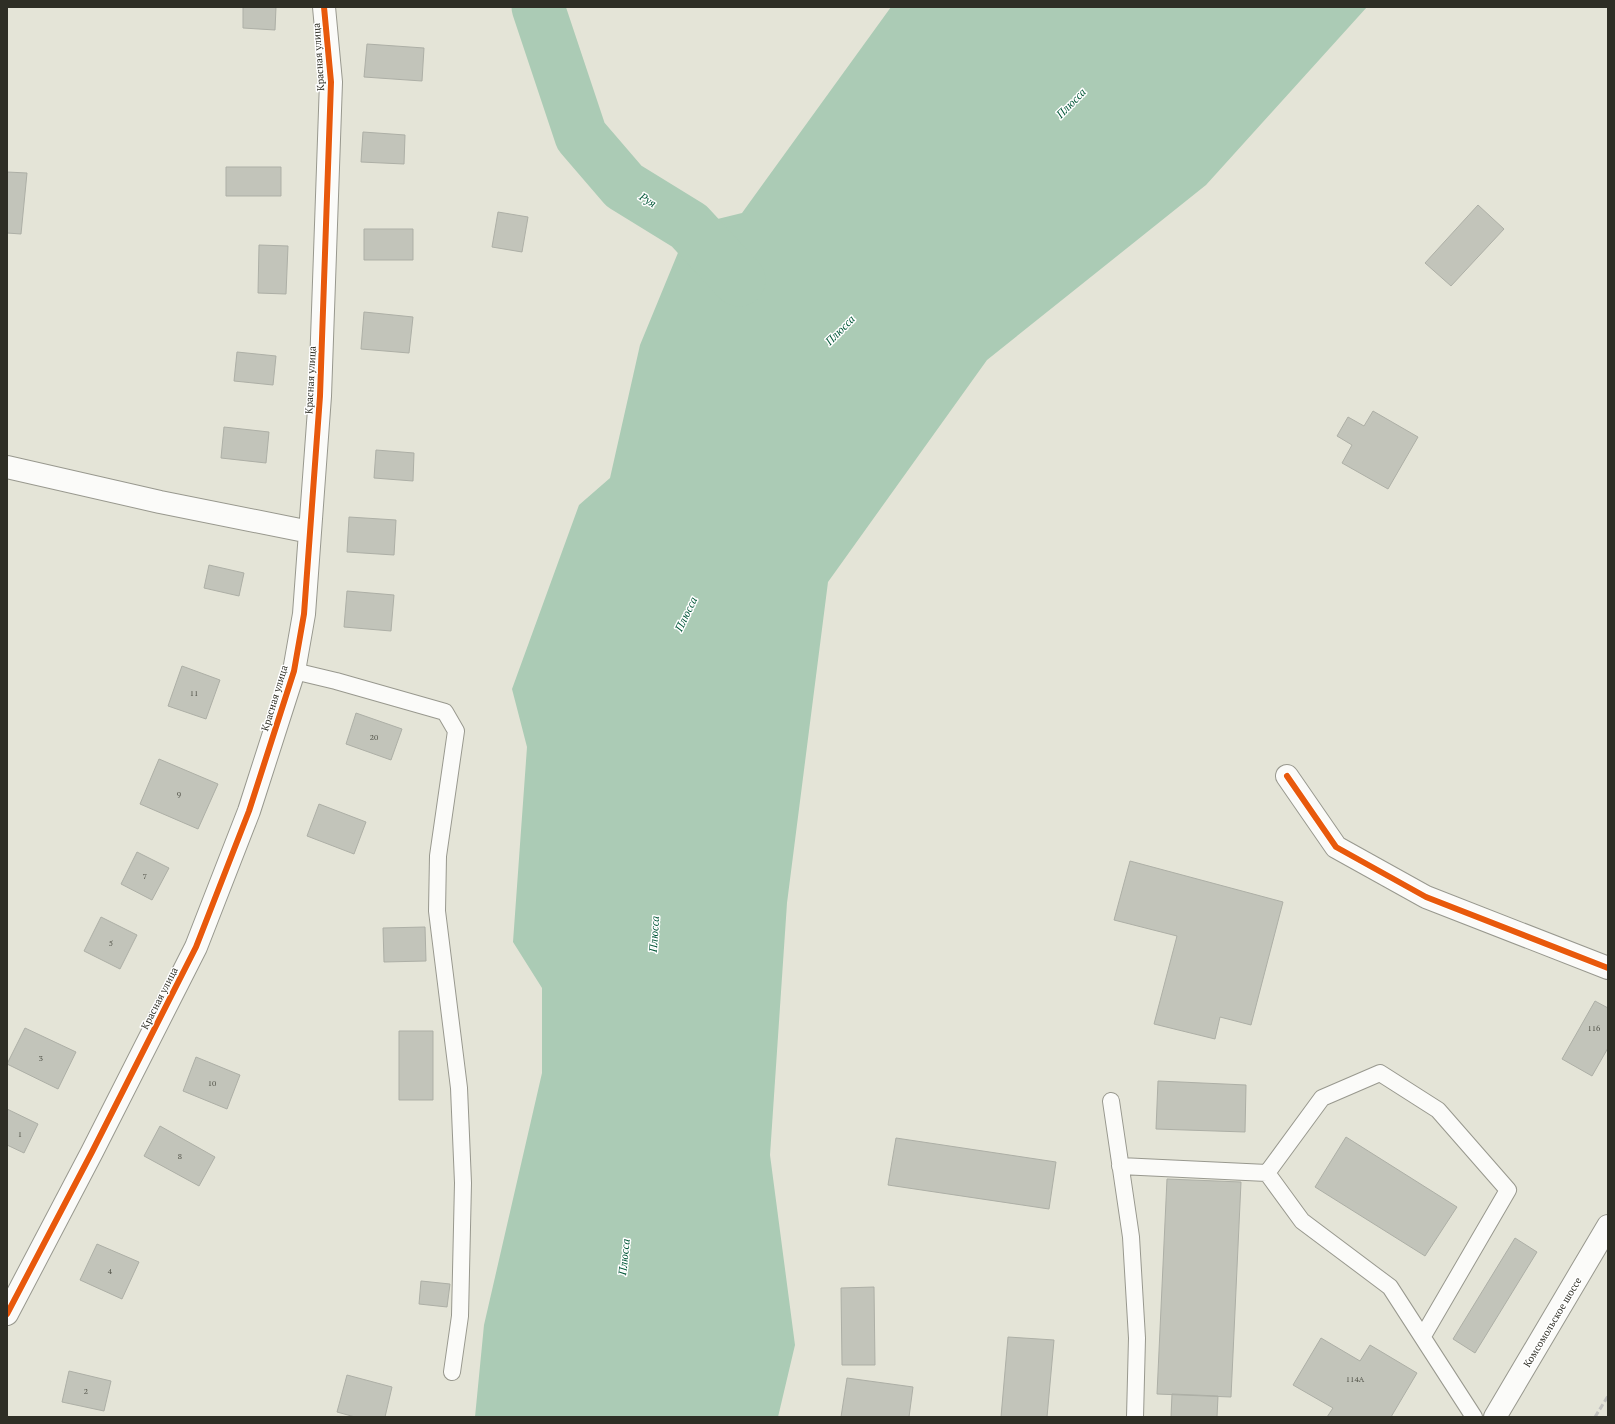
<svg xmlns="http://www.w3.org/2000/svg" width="1615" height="1424" viewBox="0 0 1615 1424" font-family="'PT Serif',serif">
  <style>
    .water { fill: #abcbb5 }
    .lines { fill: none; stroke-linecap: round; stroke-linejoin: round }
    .river { stroke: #abcbb5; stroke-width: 53 }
    .building { fill: #c2c4ba; stroke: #adafa6 }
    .lane-casing { stroke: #98988e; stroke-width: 18 }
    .street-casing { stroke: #98988e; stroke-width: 24 }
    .secondary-casing { stroke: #98988e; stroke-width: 24 }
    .lane { stroke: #fbfbf9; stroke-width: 16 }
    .street { stroke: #fbfbf9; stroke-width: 22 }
    .secondary { stroke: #fbfbf9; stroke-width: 22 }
    .rail { stroke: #c2c2bf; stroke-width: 3; stroke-dasharray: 6 3; stroke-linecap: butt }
    .cycleway-casing { stroke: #fff; stroke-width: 8 }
    .cycleway { stroke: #e8590c; stroke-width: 6 }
    .labels { text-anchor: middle; stroke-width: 3; stroke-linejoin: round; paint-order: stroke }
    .number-label { font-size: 8px; fill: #53544a }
    .street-label { font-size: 10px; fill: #2e2e25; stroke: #fff }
    .water-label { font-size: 11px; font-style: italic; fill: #005637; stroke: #fff }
  </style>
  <rect width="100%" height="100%" fill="#e4e4d7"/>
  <!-- water -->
  <path class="water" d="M891,7h476l-161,178 -219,175 -159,222 -41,321 -17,252 25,190 -17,72h-303l9,-92 58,-252v-85l-29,-46 14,-195 -15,-58 67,-184 31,-27 30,-133 49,-119 53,-13z"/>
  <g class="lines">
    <!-- river -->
    <path class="river" d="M538,7l43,129 43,50 65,40 50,54"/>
  </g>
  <!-- building -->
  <path class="building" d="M243,7h33l-1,23 -32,-2z
    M367,44l57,4 -2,33 -58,-4z
    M363,132l42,3 -1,29 -43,-2z
    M226,167h55v29h-55z
    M7,172l20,1 -6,61 -14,-1z
    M1478,205l26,24 -53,57 -26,-23z
    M498,212l30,5 -6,35 -30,-5z
    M364,229h49v31h-49z
    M259,245l29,1 -2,48 -28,-1z
    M364,312l49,5 -4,36 -48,-4z
    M237,352l39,4 -3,29 -39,-4z
    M1373,411l45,26 -30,52 -46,-26 10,-18 -15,-9 11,-19 16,9z
    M224,427l45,5 -3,31 -45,-5z
    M376,450l38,3 -1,28 -39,-3z
    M349,517l47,3 -2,35 -47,-3z
    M209,565l35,8 -5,23 -35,-8z
    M347,591l47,4 -3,36 -47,-4z
    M182,666l38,14 -14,39 -38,-13z
    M356,713l46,16 -11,31 -45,-16z
    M159,759l59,25 -20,45 -58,-25z
    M319,804l47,18 -12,32 -47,-18z
    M137,852l32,16 -17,32 -31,-16z
    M1130,861l153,41 -32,123 -31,-8 -5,22 -61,-15 23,-88 -63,-16z
    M101,917l36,18 -17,34 -36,-18z
    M425,927l1,34 -42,1 -1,-34z
    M1595,1001l13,7v40l-16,28 -30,-17z
    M25,1028l51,24 -18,37 -51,-25z
    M399,1031h34v69h-34z
    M196,1057l44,18 -13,34 -44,-18z
    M1158,1081l88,4 -1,47 -89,-3z
    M7,1109l31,15 -14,29 -17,-8z
    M160,1126l55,31 -16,29 -55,-30z
    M1346,1137l111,70 -32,49 -110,-69z
    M896,1138l160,24 -7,47 -161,-24z
    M1167,1179l74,3 -10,215 -74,-3z
    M1515,1238l22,14 -62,101 -22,-14z
    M97,1244l42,18 -17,37 -42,-19z
    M421,1281l29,3 -3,23 -28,-3z
    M874,1287l1,78h-33l-1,-77z
    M1008,1337l46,3 -7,77h-46z
    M1321,1338l39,23 10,-16 47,28 -26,44h-64l6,-9 -40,-23z
    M69,1371l42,10 -7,30 -42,-9z
    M347,1375l45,12 -7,30h-30l-18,-5z
    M847,1378l66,9 -4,30h-68z
    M1172,1394l46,2 -1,21h-46z"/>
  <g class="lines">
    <!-- lane casing -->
    <g class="lane-casing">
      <path id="lane" d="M294,671l42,10 109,31 11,19 -18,125 -1,55 22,177 4,95 -3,133 -8,56
        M1111,1101l20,136 6,101 -2,79
        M1120,1166l147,7 35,48 88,66 84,130
        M1267,1173l55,-75 58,-25 58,37 70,80 -85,146"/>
    </g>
    <!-- street casing -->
    <g class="street-casing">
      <path id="street" d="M7,467l153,35 150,30
        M1287,776l49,71 90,50 182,71
        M7,1314l85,-162 104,-205 53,-136 45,-140 10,-57 16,-218 11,-314 -7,-75"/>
    </g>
    <!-- secondary casing -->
    <g class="secondary-casing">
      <path id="secondary" d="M1495,1417l113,-191"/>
    </g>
    <!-- lane -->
    <use href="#lane" class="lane"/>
    <!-- street -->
    <use href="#street" class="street"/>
    <!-- secondary -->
    <use href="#secondary" class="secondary"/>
    <!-- rail -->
    <path class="rail" d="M1595,1417l13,-21"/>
    <!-- cycleway casing -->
    <g class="cycleway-casing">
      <path id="cycleway" d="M1287,776l49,71 90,50 182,71
        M7,1314l85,-162 104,-205 53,-136 45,-140 10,-57 16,-218 11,-314 -7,-75"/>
    </g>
    <!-- cycleway -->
    <use href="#cycleway" class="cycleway"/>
  </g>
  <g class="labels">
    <!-- number labels -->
    <g class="number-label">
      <text x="194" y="696">11</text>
      <text x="374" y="740">20</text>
      <text x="179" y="797">9</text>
      <text x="145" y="879">7</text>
      <text x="111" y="946">5</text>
      <text x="1594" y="1031">116</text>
      <text x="41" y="1061">3</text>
      <text x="212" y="1086">10</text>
      <text x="20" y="1137">1</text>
      <text x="180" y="1159">8</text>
      <text x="110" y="1274">4</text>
      <text x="1355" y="1382">114А</text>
      <text x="86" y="1394">2</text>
    </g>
    <!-- street labels -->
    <g class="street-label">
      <text transform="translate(318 57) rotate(-94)" y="4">Красная улица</text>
      <text transform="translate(310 380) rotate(-87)" y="4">Красная улица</text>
      <text transform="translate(274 698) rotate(-73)" y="4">Красная улица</text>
      <text transform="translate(159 998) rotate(-63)" y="4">Красная улица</text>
      <text transform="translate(1552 1322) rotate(-59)" y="4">Комсомольское шоссе</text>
    </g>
    <!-- water labels -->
    <g class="water-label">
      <text transform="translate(1071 103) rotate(-45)" y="4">Плюсса</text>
      <text transform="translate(648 200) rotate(32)" y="4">Руя</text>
      <text transform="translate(840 330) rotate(-45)" y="4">Плюсса</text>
      <text transform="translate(686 614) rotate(-64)" y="4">Плюсса</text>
      <text transform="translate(654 934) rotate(-86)" y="4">Плюсса</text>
      <text transform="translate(624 1257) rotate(-84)" y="4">Плюсса</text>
    </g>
  </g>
  <!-- border -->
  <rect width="1615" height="1424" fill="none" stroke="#2e2e25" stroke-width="16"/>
</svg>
